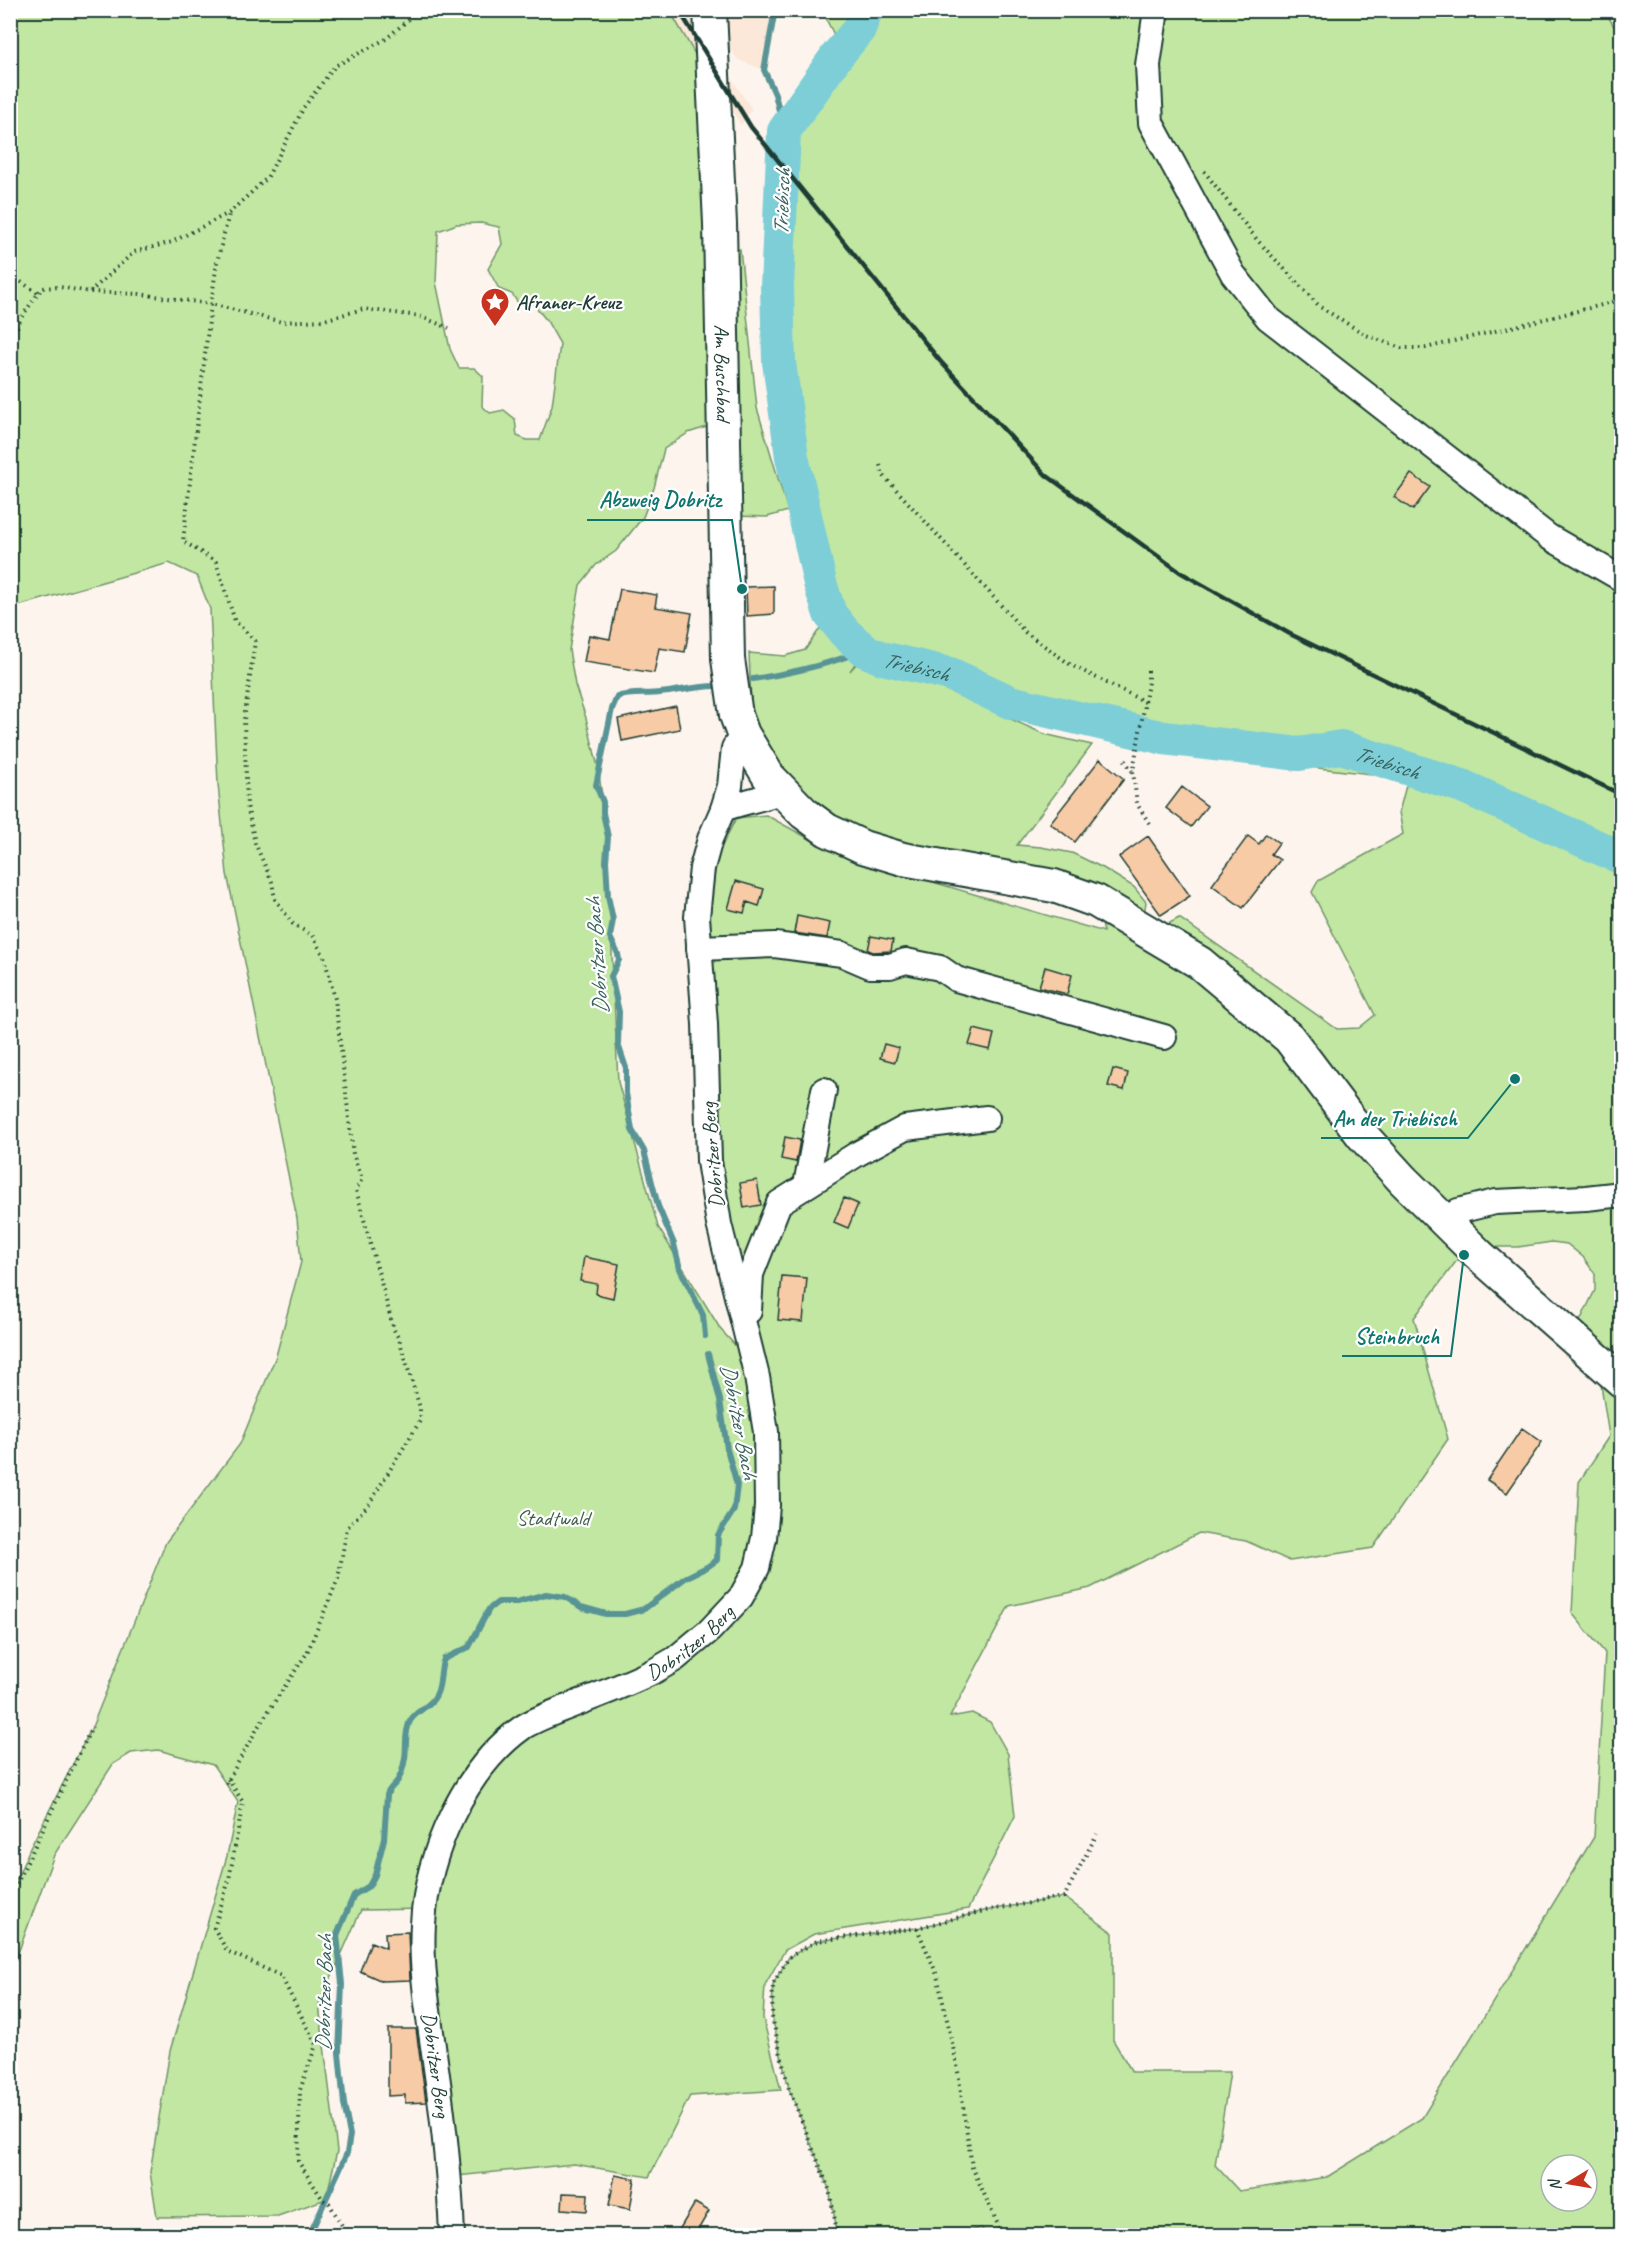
<svg xmlns="http://www.w3.org/2000/svg" width="1632" height="2246" viewBox="0 0 1632 2246" font-family="Caveat,sans-serif">
  <style>
    .built { fill: #fbe8d8 }
    .green { fill: #c2e7a2; stroke: #70926b; stroke-width: 1.5; fill-rule: evenodd }
    .lines { fill: none; stroke-linecap: round; stroke-linejoin: round }
    .stream { stroke: #589496; stroke-width: 6 }
    .river { stroke: #7eced7; stroke-width: 34 }
    .building { fill: #f7cba6; stroke: #1f3d34; stroke-width: 1.5 }
    .minor-casing { stroke: #1f3d34; stroke-width: 28 }
    .major-casing { stroke: #1f3d34; stroke-width: 36 }
    .path { stroke: #1f3d34; stroke-width: 4; stroke-dasharray: 1.5 4.5; stroke-linecap: butt }
    .minor { stroke: #fff; stroke-width: 24 }
    .major { stroke: #fff; stroke-width: 32 }
    .rail { stroke: #1f3d34; stroke-width: 4.5 }
    .labels { text-anchor: middle; stroke-width: 4.5; stroke-linejoin: round; paint-order: stroke }
    .poi-label { font-size: 21px; font-weight: bold; fill: #1f3d34; stroke: #fff; text-anchor: start }
    .street-label { font-size: 21px; fill: #1f3d34; stroke: #fff }
    .park-label { font-size: 21px; fill: #405f4a; stroke: #fff }
    .water-label { font-size: 22px; font-style: italic; fill: #37615d; stroke: #fff }
    .leader { fill: none; stroke: #0f766e; stroke-width: 2 }
    .callout-dot { fill: #0f766e; stroke: #fff; stroke-width: 2 }
    .callout-label { font-size: 22px; text-anchor: middle; font-weight: bold; fill: #0f766e; stroke: #fff; stroke-width: 4.5; stroke-linejoin: round; paint-order: stroke }
  </style>
  <rect width="100%" height="100%" fill="#fdf5ed"/>
  <filter id="ink" filterUnits="userSpaceOnUse"><feTurbulence type="fractalNoise" baseFrequency=".0167" numOctaves="2"/><feDisplacementMap in="SourceGraphic" scale="12" xChannelSelector="R" yChannelSelector="G"/><feConvolveMatrix kernelMatrix="1 2 1 2 8 2 1 2 1" color-interpolation-filters="sRGB"/></filter>
  <g filter="url(#ink)">
    <!-- built -->
    <path class="built" d="M670,11h23l-2,7 61,91 -11,16 -39,-59z
      M710,11h65l-11,59 -26,-10 -27,-39z"/>
    <!-- green -->
    <path class="green" d="M11,11h659l32,55 8,360 -22,7 -24,16 -10,39 -11,29 -27,34 -20,14 -16,20 -11,65 6,35 11,33 12,49 8,58 12,257 40,145 63,103 40,43h3l-36,-149 -9,-59 -9,-257 7,-52 19,-38 30,-3 71,39 267,78 -8,-31 56,32 27,-15 158,111 22,-1 16,-13 -63,-123 6,-11 85,-47 -4,-22 9,-34 -99,-11 -10,-13 -135,-16 -154,-36 -60,-28 -48,-10 -38,-13 -14,20 6,-7 19,8 19,1 48,15 102,46 48,11 -75,100 24,2 31,6 31,15 31,19 12,15 -3,19 -48,-29 -76,-24 -121,-19 -62,-25 -53,-46 -31,-51 -3,-74 36,3 20,-6 25,-36 -10,-31 -28,-126 -13,-95 -2,-75 7,-156 51,-74 5,-11 -13,-25 -1,-10h779l17,29 -1,2195 -636,1 -3,-8 -29,7h-115l-9,-46 -40,-100 -17,-72 1,-33 16,-27 28,-16 100,-13 67,-17 80,-14 49,36v107l19,32h98l-15,93 24,26 88,-14 95,-59 172,-281 11,-184 -33,-40 7,-131 30,-46 -12,-77 -17,-38 15,-31v-16l-12,-17 -16,-13 -15,-2 -34,5h-22l-17,8 -10,-11 -55,74 34,121 -75,109 -83,13 -44,-20 -47,-8 -109,55 -81,18 -59,111 22,-4 18,9 18,32 7,62 -47,93 -154,25 -29,16 -20,35 -2,33 18,72 -91,6 -41,81 -75,-13 -117,12 -27,-230v-37l-69,1 -42,95 18,146 -11,48 -48,17 -121,1 -7,-45 20,-121 57,-195 11,-54 -25,-37 -55,-15 -27,3 -18,11 -59,91 -40,109 -3,17v-89l19,-44 62,-121 74,-185 74,-98 36,-88 25,-94 -4,-44 -70,-344 -9,-90 -8,-175 -13,-33 -28,-13 -158,45zM481,223l18,4 3,17 -14,25 11,20 13,5 6,9 14,-1 15,19 13,23 -8,62 -12,34h-13l-10,-4 -2,-17 -11,-9 -14,3 -8,-7 1,-30 -9,-8h-15l-9,-19 -14,-67 2,-51 19,-7zM1551,2165h36v36h-36z
      M740,249l17,159 31,103 -21,6 -31,-1 -10,-262z"/>
    <g class="lines">
      <!-- stream -->
      <path class="stream" d="M775,10l-11,60 11,24 9,37
        M753,679c39,-6 75,-14 111,-29
        M705,1336l-2,-21 -23,-46 -6,-25 -16,-38 -14,-55 -12,-21 -6,-37v-25l-8,-24 1,-32 -8,-36 8,-16 -1,-6 -8,-17 3,-17 -5,-24 -2,-35 2,-24 -5,-24v-11l-7,-17 16,-76 5,-12c13,-5 29,-2 43,-4 19,-2 37,-7 57,-7
        M309,2236l38,-83 3,-18 -6,-31 -5,-51 3,-69 -5,-49 17,-40 15,-9 6,-11 9,-36 3,-44c2,-7 7,-9 11,-15 3,-5 6,-16 7,-22 2,-13 -1,-25 5,-37 7,-12 21,-14 26,-26 6,-11 3,-24 8,-36l25,-12 20,-38 9,-7h19l29,-8 19,3 16,10 25,7h19l19,-5 41,-31 22,-11 10,-7 1,-25 16,-25 3,-25 -10,-36 -7,-49 -12,-46"/>
      <!-- river -->
      <path class="river" id="s1" d="M866,10l-7,19 -23,28 -52,74 -7,156 2,75 13,95 28,126 10,31 15,19 19,17 18,8 68,16 60,28 154,36 135,16 42,-7 121,39 160,72"/>
    </g>
    <!-- building -->
    <path class="building" d="M1411,474l19,13 -17,23 -19,-13z
      M774,586v28l-27,2 -1,-29z
      M620,589l37,6 -2,12 37,6 -7,39 -26,-4 -5,25 -70,-11 5,-27 21,4z
      M676,706l4,23 -58,12 -4,-22z
      M1100,759l24,20 -49,63 -25,-19z
      M1182,787l25,19 -16,21 -25,-19z
      M1266,834l13,9 -8,11 9,6 -37,48 -31,-23 36,-49 11,8z
      M1148,836l42,60 -29,19 -42,-58z
      M736,881l28,8 -5,17 -12,-4 -3,11 -16,-4z
      M797,916l33,7 -3,15 -33,-5z
      M871,936l22,4 -2,11 -18,1 -5,-2z
      M1045,967l27,8 -5,19 -28,-7z
      M974,1029l20,5 -4,16 -21,-5z
      M884,1044l15,4 -4,14 -15,-4z
      M1113,1069l15,4 -4,17 -16,-4z
      M785,1137l15,3 -4,22 -15,-3z
      M757,1180l4,25 -17,3 -4,-25z
      M844,1198l14,6 -10,24 -14,-6z
      M584,1257l35,7 -6,34 -17,-4 1,-10 -17,-3z
      M782,1276l25,2 -4,44 -25,-2z
      M1522,1428l20,14 -35,51 -20,-13z
      M408,1932l2,48 -28,1 -22,-10 11,-29 15,6 -1,-15z
      M388,2029h28l10,73 -21,1v-8l-17,1z
      M615,2175l20,4 -5,30 -21,-4z
      M563,2193l25,1 -1,17 -25,-2z
      M695,2203l14,8 -14,24h-19z"/>
    <g class="lines">
      <!-- minor casing -->
      <g class="minor-casing">
        <g id="minor">
          <path d="M1156,10l-8,55 3,58 82,151 35,44 281,219 73,42"/>
          <path d="M723,809c19,-7 39,-10 59,-18"/>
          <path d="M699,948l76,-3 67,9 28,12h20l16,-5 34,7 16,11 208,58"/>
          <path d="M806,1185l18,-95"/>
          <path d="M1445,1221l13,-10 37,-9 91,-4 36,-4"/>
          <path d="M749,1311l2,-37 28,-71 78,-49 48,-26 82,-10"/>
          <path id="s2" d="M452,2236c-2,-57 -8,-112 -16,-168 -6,-47 -16,-97 -13,-144 4,-71 41,-155 100,-197 11,-7 25,-12 37,-17 32,-13 65,-24 96,-40l19,-11 35,-29 31,-33 16,-29 7,-30 3,-32 -1,-74 -9,-55 -38,-153 -10,-63 -4,-137 -8,-107 5,-49 8,-29 13,-30 7,-23 4,-38 9,-14"/>
        </g>
      </g>
      <!-- major casing -->
      <g class="major-casing">
        <g id="major">
          <path id="s3" d="M710,10l10,214 8,435 8,56 7,19 26,43 35,36 23,17 36,17 40,12 151,27 42,15 104,62 89,75 73,97 41,45 76,75 143,126"/>
        </g>
      </g>
      <!-- path -->
      <path class="path" d="M1204,171l54,70 62,66 46,28 35,13h25l184,-45 12,-5
        M10,278h5l23,15
        M90,292l44,-40 38,-10 57,-29 38,-35 37,-71 31,-41 51,-27 33,-29
        M10,344l11,-26 21,-30 18,-1 30,5 50,2 71,10 6,-42 12,-48
        M880,465l3,10 142,157 46,33 74,37 -12,69 4,33 14,22
        M1145,702l3,-20v-14
        M1125,760l7,11
        M228,1779l15,23 -14,78 -15,48 13,23 54,25 35,69 -16,45 -2,71 25,39 6,3 19,33
        M226,1784l32,-57 49,-74 31,-74 9,-51 22,-24 51,-83v-13l-21,-69 -5,-9 -38,-140 6,-11 -9,-25 -18,-155 -11,-43 -12,-21 -19,-11 -18,-25 -3,-17 -17,-39 -8,-38 -3,-85 11,-79 -20,-20 -19,-59 -33,-21 28,-237 71,18 42,-2 39,-11 56,7 30,12
        M10,1901l8,-20 74,-154
        M917,1928l20,47 20,90 15,102 31,69
        M838,2236l-9,-47 -40,-100 -17,-72 1,-33 16,-27 28,-16 100,-13 67,-17 80,-14 33,-63"/>
      <!-- minor -->
      <use href="#minor" class="minor"/>
      <!-- major -->
      <use href="#major" class="major"/>
      <!-- rail -->
      <path class="rail" d="M679,10l72,117 189,234 106,114 134,97 110,62 332,161"/>
    </g>
  </g>
  <!-- icons -->
  <defs>
    <g id="sight-pin" transform="scale(1.5)"><path d="M0 17L-7.5 6A9.5 9.5 0 1 1 7.5 6Z" fill="#c8321e" stroke="#fff"/><path d="M0-6L1.8-2.2L6-1.7L2.9 1.2L3.7 5.4L0 3.3L-3.7 5.4L-2.9 1.2L-6-1.7L-1.8-2.2Z" fill="#fff"/></g>
  </defs>
  <g fill-rule="evenodd">
    <use href="#sight-pin" x="495" y="302"/>
  </g>
  <g class="labels">
    <!-- poi labels -->
    <g class="poi-label">
      <text x="516" y="309">Afraner-Kreuz</text>
    </g>
    <!-- street labels -->
    <g class="street-label">
      <text dy="7" stroke="none"><textPath href="#s3" startOffset="363">Am Buschbad</textPath></text>
      <text transform="translate(712 1155) rotate(-95)" y="7">Dobritzer Berg</text>
      <text dy="7" stroke="none"><textPath href="#s2" startOffset="730">Dobritzer Berg</textPath></text>
      <text transform="translate(436 2065) rotate(82)" y="7">Dobritzer Berg</text>
    </g>
    <!-- park labels -->
    <g class="park-label">
      <text x="553" y="1525">Stadtwald</text>
    </g>
    <!-- water labels -->
    <g class="water-label">
      <text transform="translate(781 202) rotate(-88)" y="8">Triebisch</text>
      <text dy="8" stroke="none"><textPath href="#s1" startOffset="740">Triebisch</textPath></text>
      <text dy="8" stroke="none"><textPath href="#s1" startOffset="1226">Triebisch</textPath></text>
      <text transform="translate(596 956) rotate(-94)" y="8">Dobritzer Bach</text>
      <text transform="translate(740 1421) rotate(79)" y="8">Dobritzer Bach</text>
      <text transform="translate(323 1993) rotate(-89)" y="8">Dobritzer Bach</text>
    </g>
  </g>
  <!-- callouts -->
  <path class="leader" d="M742 589L732 520H587M1515 1079L1468 1138H1321M1464 1255L1451 1356H1342"/>
  <g class="callout-dot">
    <circle cx="742" cy="589" r="6"/>
    <circle cx="1515" cy="1079" r="6"/>
    <circle cx="1464" cy="1255" r="6"/>
  </g>
  <g class="callout-label">
    <text x="660" y="507">Abzweig Dobritz</text>
    <text x="1395" y="1126">An der Triebisch</text>
    <text x="1397" y="1344">Steinbruch</text>
  </g>
  <!-- margin -->
  <rect width="1632" height="2246" fill="none" stroke="#fff" stroke-width="36"/>
  <rect x="18" y="18" width="1596" height="2210" fill="none" stroke="#1f3d34" stroke-width="2" filter="url(#ink)"/>
  <!-- north arrow -->
  <g transform="translate(1569 2183) rotate(259)"><circle r="28" fill="#ffffff" stroke="#a5b1ae" stroke-width="1.5"/>
  <path d="M0-4.5L10 22L0 15L-10 22Z" fill="#c8321e"/>
  <text y="-9" font-size="16" font-weight="bold" text-anchor="middle" fill="#1f3d34">N</text>
  </g>
</svg>
